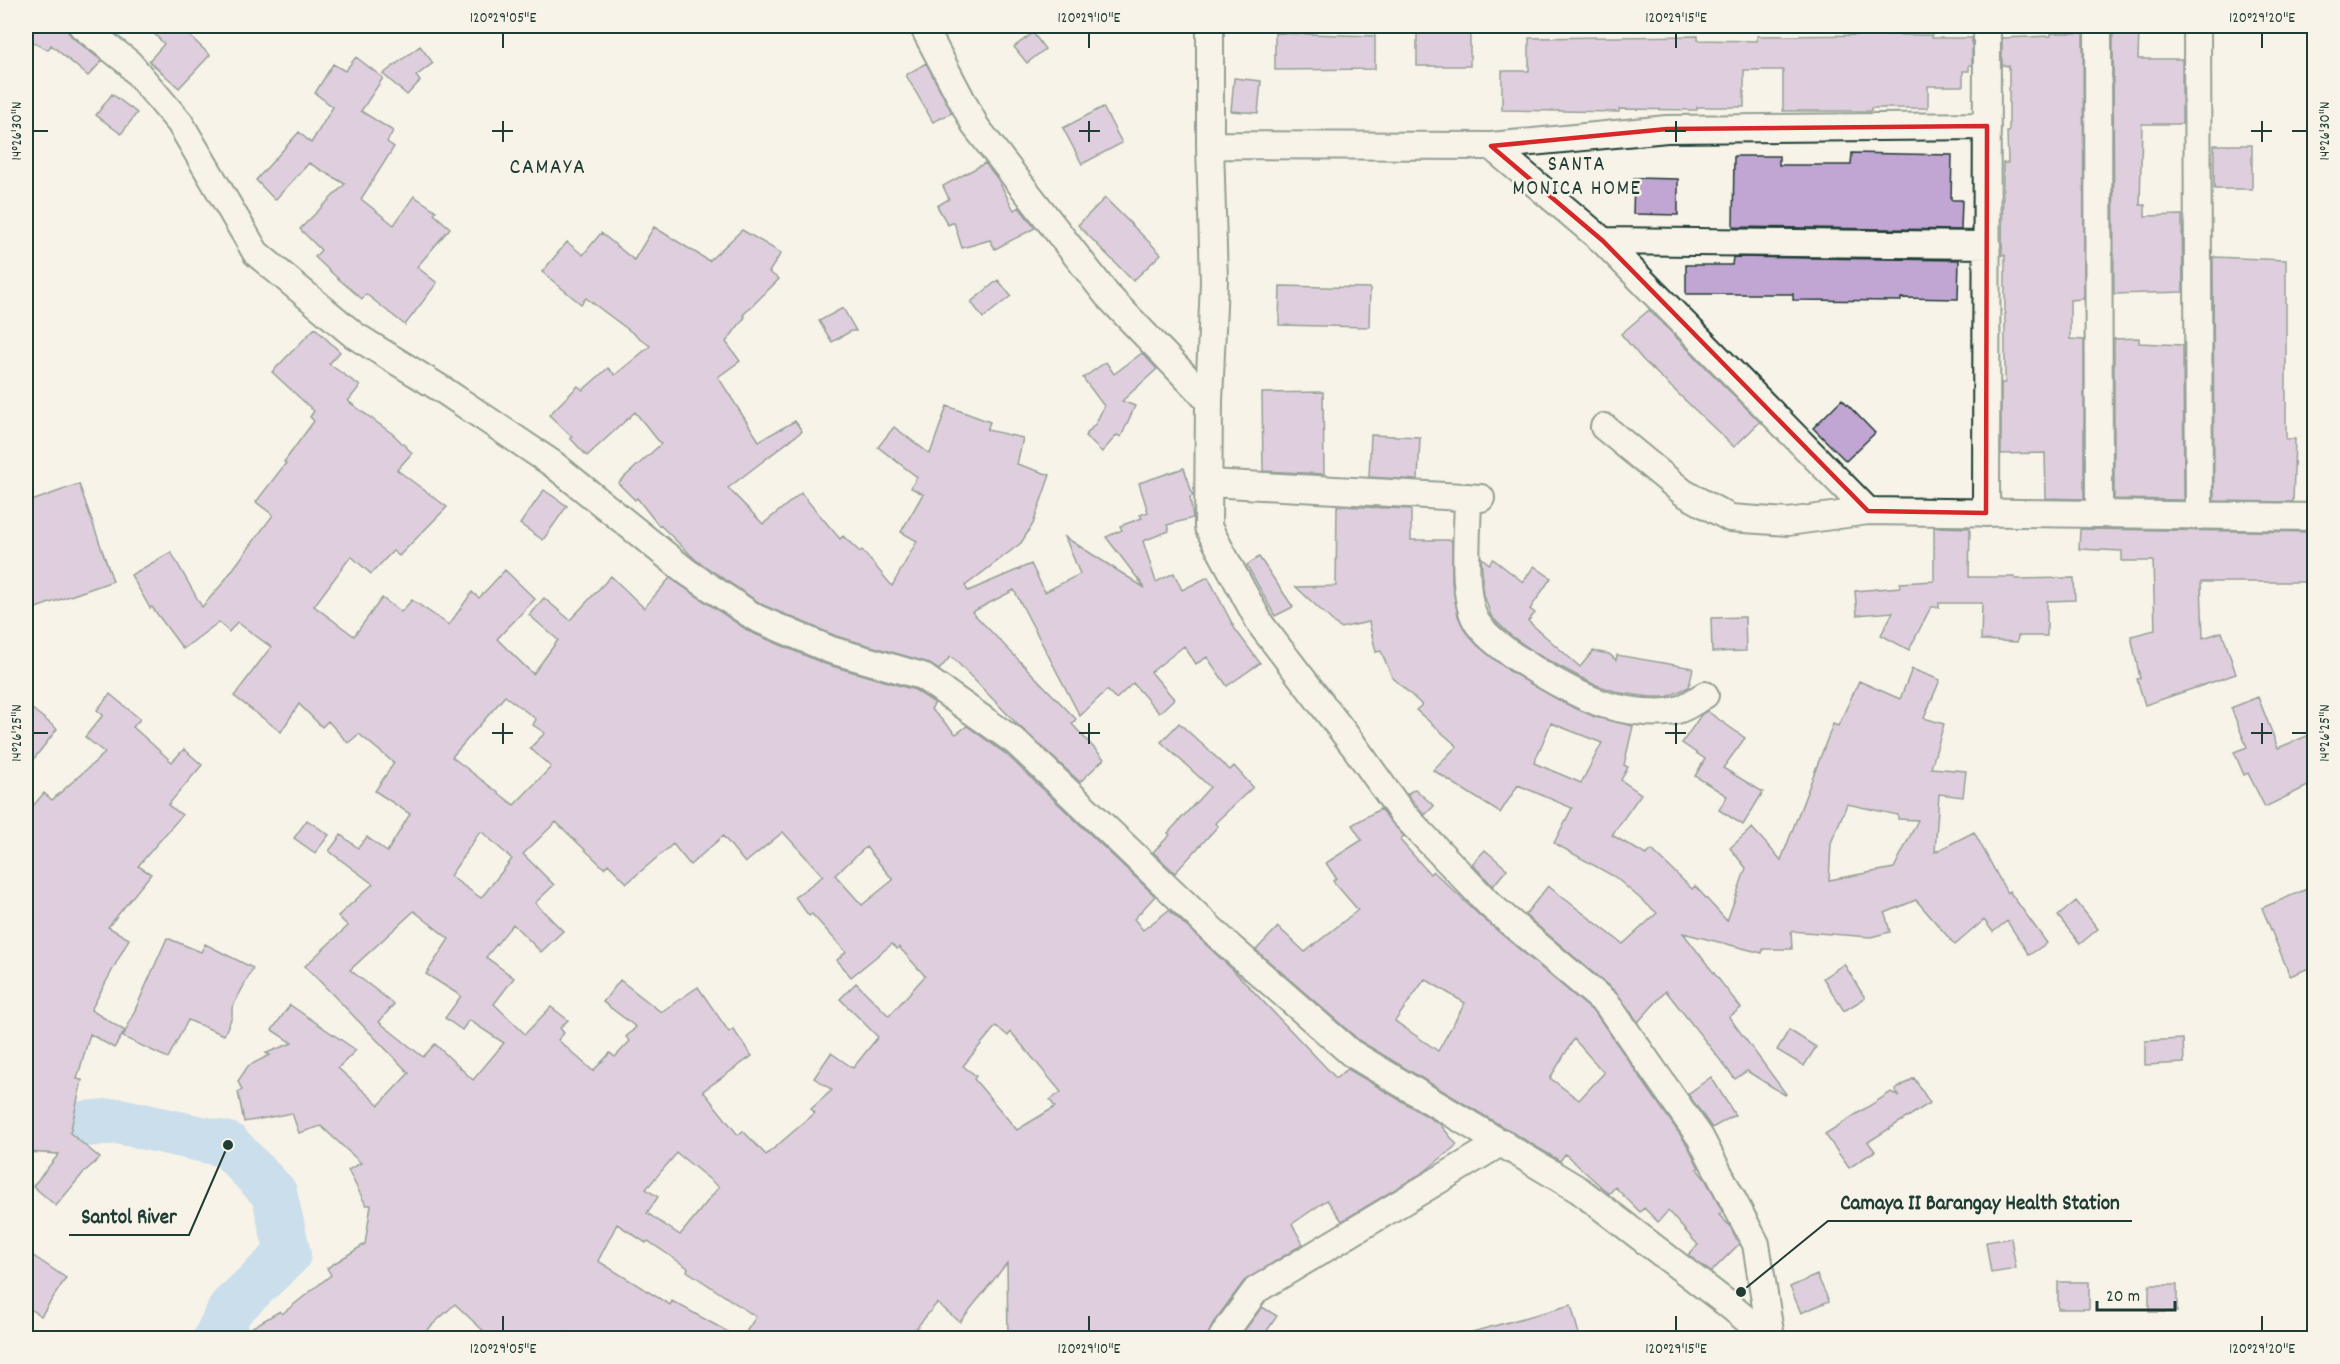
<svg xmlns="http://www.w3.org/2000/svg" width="2340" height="1364" viewBox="0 0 2340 1364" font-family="Dekko,sans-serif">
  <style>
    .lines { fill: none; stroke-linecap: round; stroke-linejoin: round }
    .river { stroke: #93c7f0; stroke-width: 46 }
    .building { fill: #c1a5d2; stroke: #1f3d34; stroke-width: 1.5; fill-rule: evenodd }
    .minor-casing { stroke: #1f3d34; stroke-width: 30 }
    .minor { stroke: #f7f3e8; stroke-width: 26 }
    .marked { fill: none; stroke: #d62828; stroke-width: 4.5; stroke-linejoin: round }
    .ticks { fill: none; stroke: #1f3d34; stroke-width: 2 }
    .labels { text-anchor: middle; stroke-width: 5; stroke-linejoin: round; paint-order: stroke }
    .neighbourhood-label { font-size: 21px; letter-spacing: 1.5px; fill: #1f3d34; stroke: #f7f3e8 }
    .quarter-label { font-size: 22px; letter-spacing: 1.5px; fill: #1f3d34; stroke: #f7f3e8 }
    .leader { fill: none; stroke: #1f3d34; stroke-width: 2 }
    .callout-dot { fill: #1f3d34; stroke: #f7f3e8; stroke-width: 2 }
    .callout-label { font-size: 21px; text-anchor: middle; font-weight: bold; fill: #1f3d34; stroke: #f7f3e8; stroke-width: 5; stroke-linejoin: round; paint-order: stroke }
    .neatline { fill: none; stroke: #1f3d34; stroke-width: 2 }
    .ticks-label { font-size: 15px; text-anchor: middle; fill: #1f3d34 }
  </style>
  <rect width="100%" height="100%" fill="#f7f3e8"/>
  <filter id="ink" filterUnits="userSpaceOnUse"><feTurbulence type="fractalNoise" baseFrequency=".0167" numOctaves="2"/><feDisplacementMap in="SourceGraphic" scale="12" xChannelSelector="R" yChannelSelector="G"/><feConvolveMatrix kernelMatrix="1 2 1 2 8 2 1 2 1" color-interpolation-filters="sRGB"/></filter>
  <g filter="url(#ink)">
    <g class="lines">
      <!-- river -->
      <path class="river" d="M26,1129l93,-8 109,24 46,48 14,61 -57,54 -15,30"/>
    </g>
    <!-- building -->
    <path class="building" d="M26,26h37l10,12 29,23 -14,15 -37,-31 -3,5 -22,-11z
      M147,26h32l31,29 -31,33 -30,-27 15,-17z
      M2113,28l26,1 -1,30h44v65h-40l-2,81h5v11l37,-1 1,77 -69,2z
      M1417,30l53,1v35h-53z
      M1033,33l12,16 -18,14 -13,-16z
      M1275,33l100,3v33l-100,1z
      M2051,33h32l1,261 -1,5 -13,1v39l14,1v159l-38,-1 -1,-45 -44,1v-71h4v-128h-3l1,-92h5l-1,-31h2v-66l-7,-1v-27l49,-2z
      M1878,35h54v3h40v27h-3v6h-6v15h-35v22h-57v3h-88v-41h-39v37h-47v3l-78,-1v3l-117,-2v-39h27v-33l169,-2v4l59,1v-5z
      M420,46l13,17 -17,13 4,5 -13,14 -24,-21z
      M356,57l27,21 -22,33 32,20 -6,11 7,5 -33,52 33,26 20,-29 22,15 -2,3 16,14 -33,39 20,16 -32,42 -39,-31 -4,5 -28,-24 -19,-18 6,-7 -21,-21 45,-45 -36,-21 -34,37 -19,-20 43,-48 12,11 22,-36 -18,-14 18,-29 12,7z
      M926,63l26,50 -19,9 -27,-47z
      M1234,78l27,3 -3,32 -27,-2z
      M112,94l25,19 -16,21 -25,-19z
      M1103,107l19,36 -40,21 -19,-36z
      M2214,145h38v44h-38z
      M1852,153l100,2 -1,45h11l-1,30 -228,-3 1,-71h45v9h72z
      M985,163l12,15 17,32 5,-3 16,21 -40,21 -5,-9 -28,8 -8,-26 -6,3 -11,-19 12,-7 -6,-13z
      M1634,178l44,1v36l-45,-1z
      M1105,198l56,56 -28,27 -55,-56z
      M654,227l55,34 33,-31 39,23 -12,19 10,7 -36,36 2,2 -19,25 14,19 -22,16 41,64 36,-20 7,10 -74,57 35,36 38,-31 39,46 3,-3 17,16 2,-2 30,36 25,-45 -16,-9 22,-38 -12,-6 6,-11 -39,-30 16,-20 36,27 17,-48 43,16 -3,8 36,8 -6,26 33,11 -17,49 -12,19 -56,43 3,5 63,-27 14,28 35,-18 -15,-37 80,51 -39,-51 16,-7 -2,-4 22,-8 -2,-3 8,-3 -9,-29 45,-15 9,28 -3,1 3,21 -26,7 2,6 -26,10 13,41 18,-9 8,17 26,-13 27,52 25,34 -33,23 -20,-29 -11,7 -12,-18 -33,26 23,27 -15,14 -26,-30 -17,16 -9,-9 -27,26 -66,-126 -42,22 104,107 -4,5 32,35 -24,23 -62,-57 -64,-66 -4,-2 -11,13 -13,-8 -90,-26 -73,-31 -67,-45 -36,-35 -1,1 -22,-28 -2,2 -17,-17 43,-39 -26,-32 -48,44 -17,-18 2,-1 -23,-22 29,-29 5,4 25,-22 7,7 35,-29 -64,-48 -5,6 -39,-32 25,-30 16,13 18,-22 33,27z
      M1733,257l226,3 -1,39 -57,-1v3l-108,-1v-6h-107v-29h46z
      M2213,257l73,3v179h9l-2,63 -79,-1z
      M998,280l13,16 -28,22 -12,-16z
      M1280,286l90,2 -1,39 -90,-2z
      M843,308l13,23h-5l-19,11 -13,-21z
      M1649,310l111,112 -26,25 -91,-87 -22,-26z
      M315,328l25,24 -11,12 31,22 -12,15 46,34 18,18 -15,17 50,37 -48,49 -6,-5 -22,23 -20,-18 -37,50 40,30 28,-38 19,14 11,-12 37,25 23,-33 7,6 26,-28 30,29 -38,40 36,35 25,-34 -29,-25 15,-17 26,22 41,-44 33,32 26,-30 80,54 75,32 90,26 20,13 -4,6 25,25 11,-8 40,29 148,141 -21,23 9,11 26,-20 65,61 102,107 12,-9 92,55 17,21 -33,27 -82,49 -15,-21 -35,24 11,20 -59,37 -31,42 -6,15h-199l-1,-75 -47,59 -23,-19 -29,35h-59l-8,-7 -12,7h-87l14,-21 -69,-46 1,-3 -40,-27 -2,2 -29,-19 -19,37 72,44 2,-4 67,37h-91l-90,-6 -2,6h-65l-36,-34 -37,34h-184l46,-27 2,3 49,-39 -4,-7 38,-24 6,-39h-5l-18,-35 13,-7 -40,-37 -22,7 -7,-20 -48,9 -6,-30 4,-2 -4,-9 10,-15 22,-11 -4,-2 26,-10 -20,-13 18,-25 66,45 -18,18 41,37 30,-32 -104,-107 43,-40 -10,-10 35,-32 -44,-33 12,-16 17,13 9,-11 20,15 23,-38 -35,-23 19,-28 -35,-29 -11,9 -20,-22 -6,6 -23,-23 -18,28 -47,-36 37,-49 -34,-25 -8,10 -10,-10 -36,27 -31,-42 -2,1 -19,-33 40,-23 31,55 20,-23 51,-69 -17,-13 30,-39 -2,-1 30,-41 -4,-4 4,-6 -42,-39zM505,696l31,23 -3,6 12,8 -15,15 21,19 -37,38 -62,-48zM556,822l48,46 4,-4 19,19 46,-39 17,21 33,-29 22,27 38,-31 40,44 -28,21 14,19 3,-2 34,38 -9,8 14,17 41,-33 5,5 2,-2 26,29 -36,40 -33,-33 -16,16 38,38 -25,31 -22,-15 -17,25 18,12 -21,19 4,4 -49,42 -23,-24 -5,4 -35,-44 49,-35 -19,-27 -4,3 -31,-45 -37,25 -41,-32 -17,22 33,25 -10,10 4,4 -15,16 -5,-4 -17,18 -35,-31 6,-7 -4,-5 8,-8 -17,-13 -26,27 -31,-30 20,-26 -28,-21 27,-33 28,28 22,-21 -28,-28 19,-18 -31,-31zM482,832l30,27 -31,39 -31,-22 29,-43zM866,847l27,33 -31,25 -27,-30zM414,911l35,28 -23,35 35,22 -16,22 17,12 7,-10 35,23 -31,37 -38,-36 -12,13 -44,-35 15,-18 -44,-34zM996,1026l12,10 3,-4 50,60 -11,8 5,7 -38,23 -43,-51 2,-3 -13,-10zM677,1153l42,34 -39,48 -33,-22 11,-16 -12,-8z
      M2139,338v5l44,2 1,155 -70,-1v-160z
      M1142,353l15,16 -35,32 13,5 -14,31 -4,-2 -15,17 -17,-16 11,-13 8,-17 -21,-28 23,-16 8,12z
      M1323,392l1,82 -61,-3 -1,-78z
      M1842,399l33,34 -29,28 -33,-33z
      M1371,435l49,2 -2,43 -49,-3z
      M79,484l34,97 -83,29 -4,-11v-96z
      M544,490l23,16 -24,34 -23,-16z
      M1337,506l74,3v31h41v43l6,33 7,15 13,15 31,25 55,32 31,14 38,9 -9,39 4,2 -7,13 20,14 -29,41 34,20 6,-5 40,39 3,-3 32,35 19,-53 -16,-20 22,-20 29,32 52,-136 5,2 21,-45 41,18 12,-30 28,11 -16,38 20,6 -13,44 35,3 -3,26 -24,-3 -4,58 39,-20 33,61 2,-2 38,52 -18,12 -22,-34 -14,11 -9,-12 -29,25 -39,-45 -31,13 5,19 -19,5 -80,-6 1,18h-29l-1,4 -79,-20 58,75 -12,9 57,77 -1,1 -38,-24 -12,8 -69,-88 -28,31 -21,-29 -92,-78 23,-29 75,58 34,-31 -42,-36 -61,-34 18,-35 -54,-23 -18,28 -67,-43 24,-24 -41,-36 6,-5 -30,-28 -11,-26 -5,1 -7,-30 -29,6 -44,-41 40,-1zM1551,723l51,20 -21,40 -47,-20zM1847,804l51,11v4l20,1 -24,48 -65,12 2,-37z
      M1934,527l36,1 -1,49h46v2l59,-1 1,22 -28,1v35h-29l-1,6 -36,-2 1,-37h-43v4h-8l-22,43 -28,-15 12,-23 -36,3 -2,-24 45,-4v-4l34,-2z
      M2080,529l234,3v50h-113l2,56 19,-6 14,42 -91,31 -8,-26 3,-1 -9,-42 24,-6 -2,-69h-31v-10l-43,-2z
      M1259,557l34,50 -18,9 -28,-51z
      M1481,557l8,7 4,-5 30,23 11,-16 17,12 -21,31 5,4 -7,8 52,46 13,-16 16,3 7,6 1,-5 76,13 -4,19 -22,10h-17l-29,-4 -28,-9 -51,-27 -32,-22 -19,-19 -7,-21z
      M1745,617l1,34 -34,1 -1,-34z
      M110,694l30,25 -7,8 39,35 12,-13 18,16 -34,40 14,10 -44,51 13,8 -43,53 21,12 -38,71 34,21 -11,17 -24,-14 -13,45 5,1 -12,53 30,25 -16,14 -28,34 -23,-20 26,-32 -33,-2v-218l9,-14 -9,-8v-98l18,-21 8,7 53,-47 -20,-16 18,-22 -6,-5z
      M2258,697l20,51 36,-15v50l-49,24 -17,-34 -4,2 -10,-23 13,-5 -16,-39z
      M26,704l31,25 -31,40z
      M1707,711l38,27 -22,30 40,24 -20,33 -24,-15 8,-14 -32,-20 10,-17 -23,-16 19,-28z
      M1179,723l51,47 4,-4 19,21 -38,36 3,3 -43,47 -22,-21 17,-17 -2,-2 42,-46 -49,-45z
      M1415,789l19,17 -9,9 -18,-21z
      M1380,809l24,27 -4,4 30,34 3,-3 47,45 116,98 92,132 11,22 -2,1 8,10 18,34 -4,2 11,11 9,18 -28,28 -23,-17 10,-10 -30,-34 -10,11 -14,-14 -4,4 -25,-25 -6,7 -2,-2 -42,-38 -5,7 -200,-120 -104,-91 22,-23 27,25 53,-42 -25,-29 3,-3 -10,-15 36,-23 -10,-15zM1425,979l40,24 -27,48 -43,-30zM1574,1039l30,34 -25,27 -29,-22z
      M307,820l22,15 -14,18 -21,-15z
      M1485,850l22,19 -14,17 -21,-22z
      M2314,886v80l-24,10 -28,-68z
      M2076,901l22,28 -18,15 -22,-28z
      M167,938l34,14 4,-8 48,24 -21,40v9l-8,18 -36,-15 -20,38 -45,-21z
      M1844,964l21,34 -21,13 -21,-33z
      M1789,1030l27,17 -12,19 -27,-16z
      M2183,1039l1,24 -39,2v-24z
      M1711,1077l24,38 -23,13 -24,-34z
      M1914,1078l16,25 -62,39 7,9 -26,17 -24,-34 66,-42 9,5 -5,-7z
      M2011,1238l5,31 -25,4 -5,-31z
      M26,1251l40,27 -25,38 -15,-10z
      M1817,1275l12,26 -28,12 -11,-26z
      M2058,1282h31v27h-31z
      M2149,1285h28v27h-28z
      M1571,1305l9,33h-107l-1,-6z
      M1262,1307l15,9 -15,22h-23z"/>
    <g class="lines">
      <!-- minor casing -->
      <g class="minor-casing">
        <path id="minor" d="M82,26l47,37 51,60 76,130 98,82 89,55 110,74 134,108 69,46 75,32 91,26 95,67 213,204 121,106 228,137 146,112 44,36
          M923,26l53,101 131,168 102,106
          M1210,26v119l4,136 -5,120 -1,126 53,98 93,121 48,67 88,92 117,99 93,133 56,107 15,94
          M2098,26l1,488
          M2197,26l2,490
          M1210,145l281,1 112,95 265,270 446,6
          M1491,146l176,-17 320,-3
          M1603,241l384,4
          M1604,427l80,66 46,25 58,4 80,-11
          M1209,483l272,15
          M1468,497c0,31 -8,102 10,127 20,28 90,67 122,79 19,7 58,13 77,7 9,-2 19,-10 28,-15
          M1986,513l1,-487
          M1222,1338l4,-7 30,-41 246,-148"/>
      </g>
      <!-- minor -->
      <use href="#minor" class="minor"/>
    </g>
  </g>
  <!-- marked area -->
  <path d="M0 0H2340V1364H0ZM1987,126l-1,387 -118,-2 -265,-270 -112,-95 176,-17z" fill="#f7f3e8" fill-opacity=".55" fill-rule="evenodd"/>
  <path class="marked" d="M1987,126l-1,387 -118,-2 -265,-270 -112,-95 176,-17z"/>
  <!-- ticks -->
  <path class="ticks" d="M503,33v15M1089,33v15M1676,33v15M2262,33v15M503,121v21M1089,121v21M1676,121v21M2262,121v21M33,131h15M492,131h21M1079,131h21M1665,131h21M2251,131h21M2292,131h15M503,723v21M1089,723v21M1676,723v21M2262,723v21M33,733h15M492,733h21M1079,733h21M1665,733h21M2251,733h21M2292,733h15M503,1316v15M1089,1316v15M1676,1316v15M2262,1316v15"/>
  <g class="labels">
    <!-- neighbourhood labels -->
    <g class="neighbourhood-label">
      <text x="1577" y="170">SANTA<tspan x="1577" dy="24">MONICA HOME</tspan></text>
    </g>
    <!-- quarter labels -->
    <g class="quarter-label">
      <text x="548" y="173">CAMAYA</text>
    </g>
  </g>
  <!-- callouts -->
  <path class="leader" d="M1741 1292L1828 1221H2132M228 1145L189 1235H69"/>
  <g class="callout-dot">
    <circle cx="1741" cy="1292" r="6"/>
    <circle cx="228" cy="1145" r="6"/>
  </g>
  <g class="callout-label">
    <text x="1980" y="1209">Camaya II Barangay Health Station</text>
    <text x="129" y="1223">Santol River</text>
  </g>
  <!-- margin -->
  <rect width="2340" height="1364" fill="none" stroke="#f7f3e8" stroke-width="66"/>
  <!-- scale -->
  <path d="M2097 1301v9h78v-9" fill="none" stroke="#1f3d34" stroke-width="3"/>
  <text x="2106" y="1301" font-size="18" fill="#1f3d34" stroke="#f7f3e8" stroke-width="4.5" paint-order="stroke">20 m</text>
  <rect x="33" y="33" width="2274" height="1298" class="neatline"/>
  <g class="ticks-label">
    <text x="503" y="22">120°29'05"E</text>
    <text x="1089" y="22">120°29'10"E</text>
    <text x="1676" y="22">120°29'15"E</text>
    <text x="2262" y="22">120°29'20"E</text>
    <text transform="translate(16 131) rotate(-90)" y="5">14°26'30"N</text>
    <text transform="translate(2324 131) rotate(-90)" y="5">14°26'30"N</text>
    <text transform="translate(16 733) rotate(-90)" y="5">14°26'25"N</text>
    <text transform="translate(2324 733) rotate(-90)" y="5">14°26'25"N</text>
    <text x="503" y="1353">120°29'05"E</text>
    <text x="1089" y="1353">120°29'10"E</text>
    <text x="1676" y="1353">120°29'15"E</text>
    <text x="2262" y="1353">120°29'20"E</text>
  </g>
</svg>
